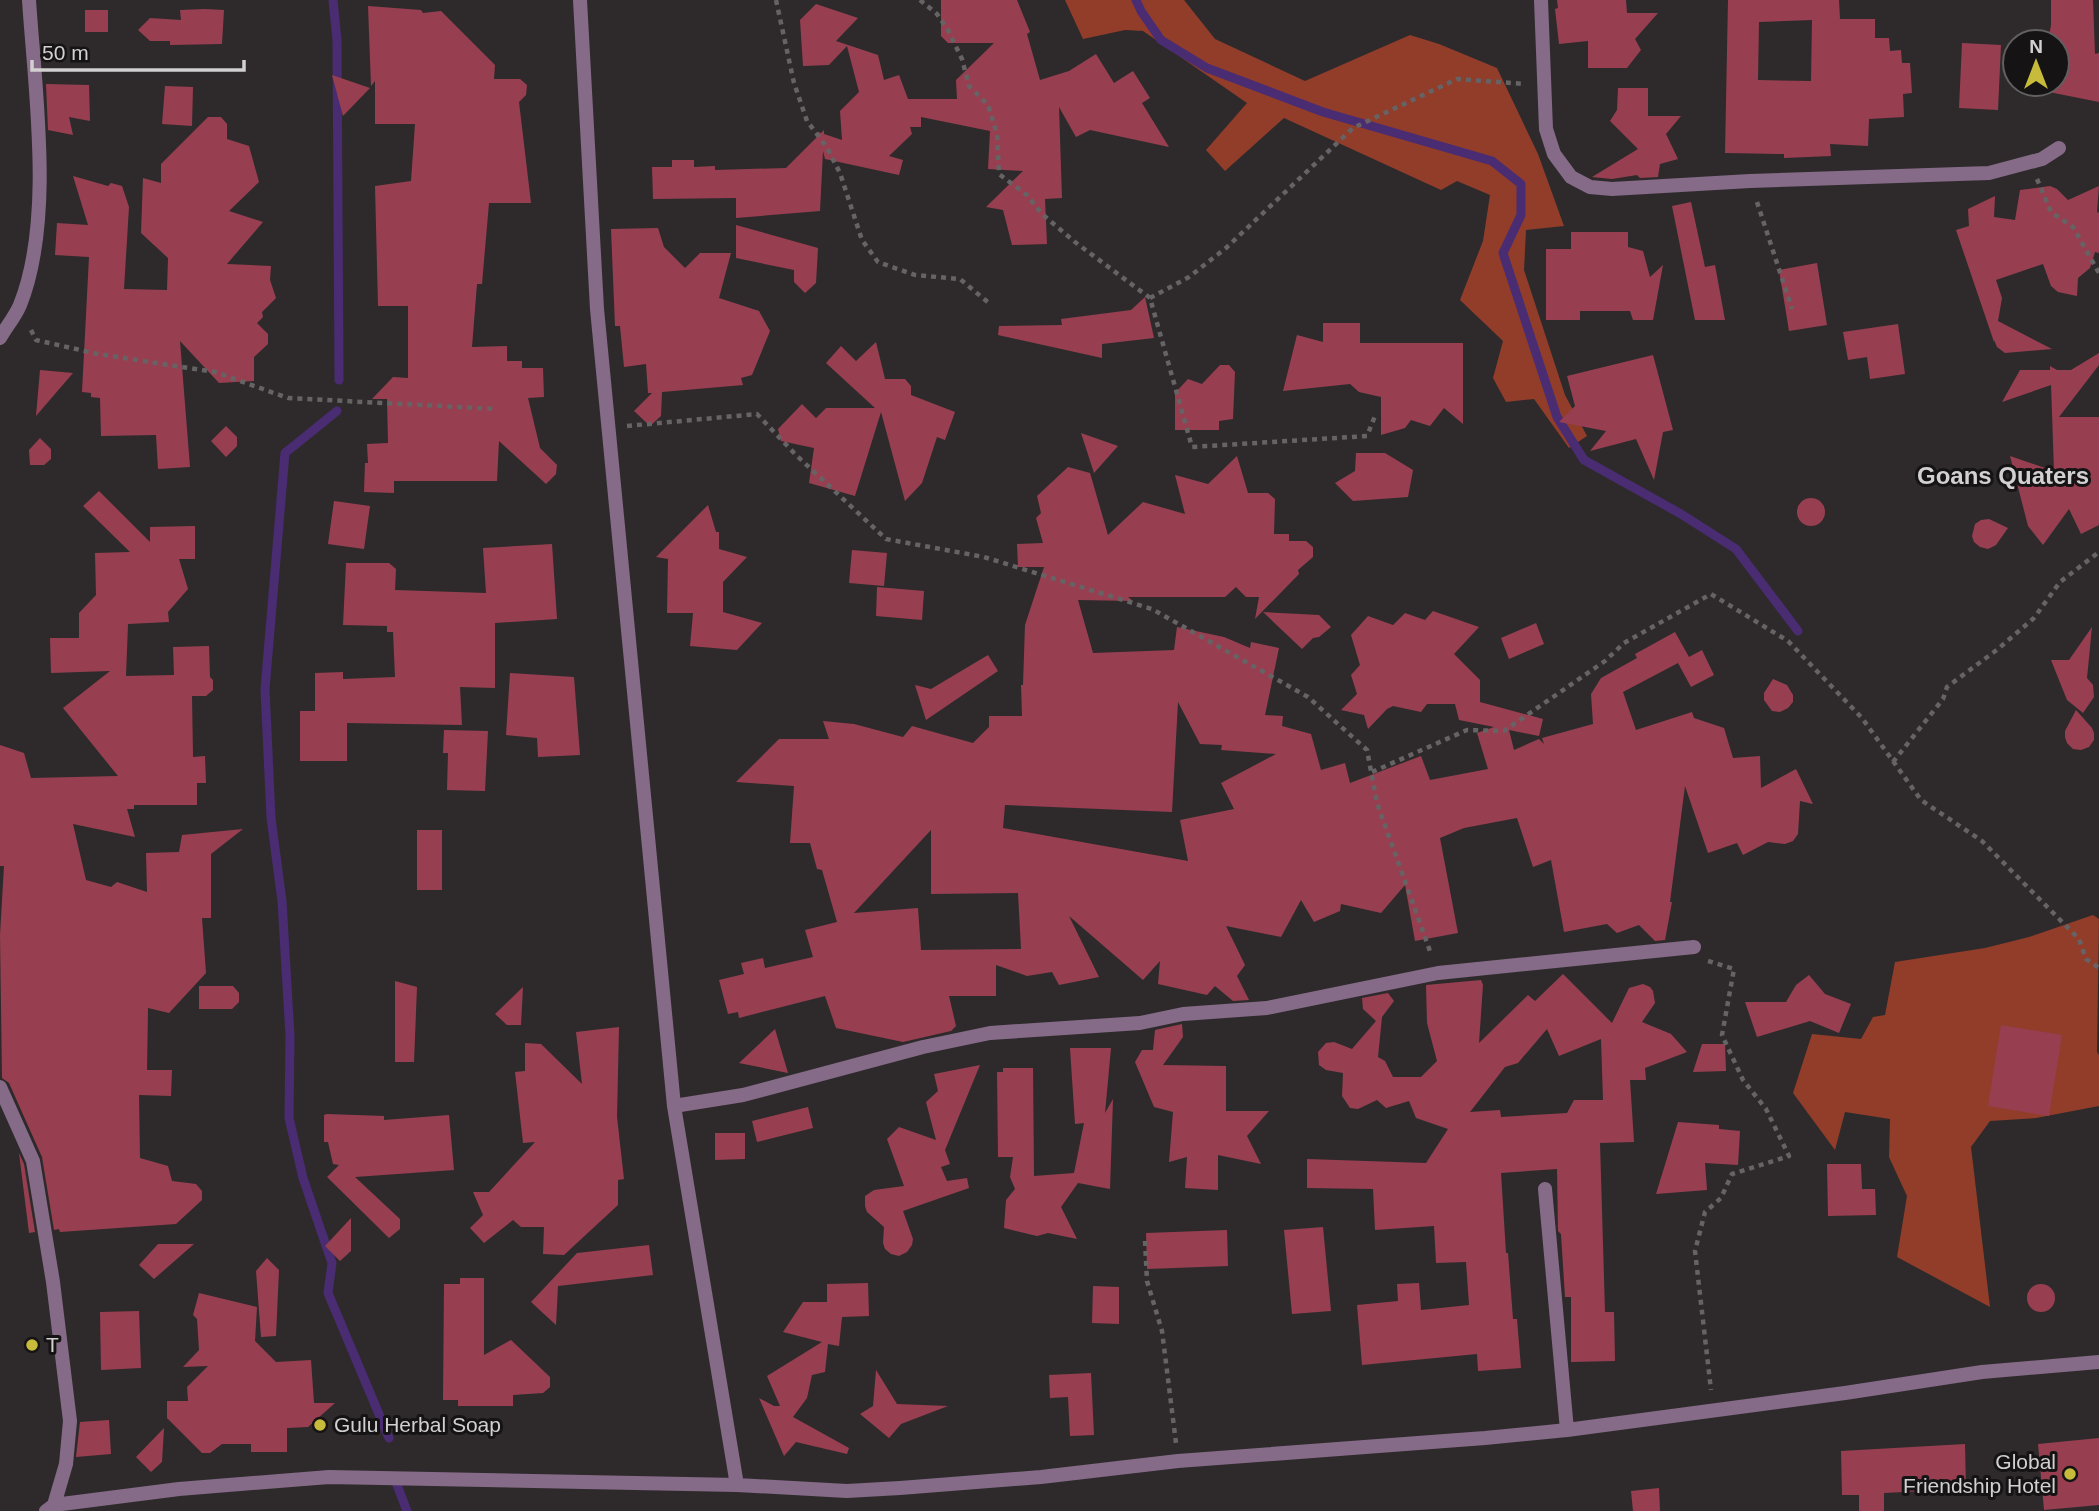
<svg xmlns="http://www.w3.org/2000/svg" width="2099" height="1511" viewBox="0 0 2099 1511" font-family="Helvetica,sans-serif">
  <style>
    .forest { fill: #913d2a }
    .lines { fill: none; stroke-linecap: round; stroke-linejoin: round }
    .stream { stroke: #4a2c73; stroke-width: 9 }
    .building { fill: #973f50; fill-rule: evenodd }
    .path { stroke: #666365; stroke-width: 4.5; stroke-dasharray: 5 5; stroke-linecap: butt }
    .minor { stroke: #856b87; stroke-width: 14 }
    .poi-dot { fill: #c7bb3b; stroke: #151314; stroke-width: 2.5 }
    .labels { text-anchor: middle; stroke-width: 6; stroke-linejoin: round; paint-order: stroke }
    .poi-label { font-size: 21px; fill: #d2d0d1; stroke: #151314; text-anchor: start }
    .quarter-label { font-size: 24px; font-weight: bold; fill: #d2d0d1; stroke: #151314 }
  </style>
  <rect width="100%" height="100%" fill="#2e2a2c"/>
  <!-- forest -->
  <path class="forest" d="M1065,0h119l31,39 90,42 105,-46 29,9 58,24 41,86 26,72 -38,4 -2,40 41,125 22,41 -18,12 -35,-49 -28,3 -13,-24 10,-37 -43,-41 23,-59 7,-46 -33,-14 -16,9 -157,-72 -59,53 -19,-21 41,-47 -104,-72 -18,-1 -42,9z
    M2093,915l6,4 -2,133 2,3v51l-63,12 -46,3 -19,26 19,160 -93,-50 10,-61 -18,-39 1,-38 -45,-7 -10,38 -42,-57 19,-59 49,5 12,-22 12,-2 10,-53 90,-14 44,-11z"/>
  <g class="lines">
    <!-- stream -->
    <path class="stream" d="M333,0l4,40 2,340
      M1136,0l5,11 20,29 46,28 116,44 169,49 29,23v31l-18,38 54,164 27,43 97,54 55,35 62,82
      M337,411l-52,42 -20,236 6,129 11,83 8,135 -1,82 14,60 29,85 -4,30 61,145
      M394,1477l13,34"/>
  </g>
  <!-- building -->
  <path class="building" d="M941,0h76l13,32 -3,2 13,46 29,-9 27,-17 18,29 19,-12 17,27 -8,5 27,44 -79,-17 -14,7 -17,-30 3,91 -17,1 2,45 -35,1 -9,-35 -17,-3 37,-36 -35,-2 2,-38 -69,-14v10h-11l2,7 -23,22 14,4 -4,15 -74,-16 -2,-8 -3,60 -84,7v-20l-83,1 -1,-32h20v-7h22v7l21,-1v4l71,-2 33,-33 -1,-3 3,1 3,-3v4l18,6 -2,-29 19,-19 -12,-46 -18,19 -26,1 -3,-46 16,-16 42,14 -22,23 42,14 6,25 15,-5 9,24h49l-1,-19 38,-37h-46l-7,-7z
    M1557,0h69l1,13h31l-23,26 6,11 -14,18h-39v-27l-29,3 -4,-35 3,-1z
    M1728,0h111l1,19h35v19h14l1,13 11,-1 1,13h8l2,30 -9,1 1,23 -35,2 -1,27 -38,-2 1,12 -47,2v-4l-59,-1zM1812,20l-1,61 -53,-1 1,-58z
    M2051,0h42l2,54 4,-1v49l-60,-12 1,-6h17v-42h-9l3,-17z
    M368,6l53,4 2,3 18,-2 54,54 -1,14h26l7,6 -1,10 -7,7 12,101h-42l-7,81h-5l-5,63 35,-1v15h15v7h21l1,29 -16,1 12,50 17,17 -1,9 -10,10 -47,-43 -2,40h-103v12l-30,-1 1,-29h3l-1,-19 21,-1 -1,-44h-15l21,-22 15,1v-72h-30l-3,-120 36,-5 4,-57h-40v-43l-4,5z
    M205,9l19,1 -2,34 -52,1v-4h-20l-12,-11 12,-12 31,2 -1,-10z
    M85,10h23v22h-23z
    M1962,43l39,2 -3,65 -39,-2z
    M332,75l38,13 -27,28z
    M46,84l43,1 1,36 -21,-4 4,18 -25,-5z
    M165,86l28,1 -1,39 -30,-2z
    M1618,88h30v28h33l-15,18 12,25 -18,5 -2,13 -18,1 -3,-3 -25,4 -20,-2 46,-28 -28,-28 7,-11z
    M208,117h13l6,7v15l22,7 10,36 -30,29 34,11 -36,42 44,2 -1,14 6,18 -14,14 1,5 -6,6 11,11v10l-14,13v24l-35,2 -39,-42 10,126 -32,2 -2,-34 -55,1 -1,-38 -9,-1v-4l-9,-1 7,-135 -34,-2 2,-32 31,2 -15,-49 35,10 3,-3 11,3 7,21 -5,82 43,1 1,-32 -27,-25 2,-55 18,5v-19z
    M2050,186l7,3 11,11 31,-14 -2,26 2,1v40l-4,-1 -5,16 -12,10 -1,18 -19,-4 -7,-6 -8,-22 -47,16 6,18 -4,23 54,28 -47,4 -8,-6 -3,-7v2l-38,-112 13,-4 -1,-17 27,-13 -1,21 21,3 5,-30z
    M1691,202l14,65 10,-2 10,55h-30l-23,-114z
    M736,225l82,23 -2,35 -11,10 -11,-11v-12l-58,-12z
    M658,228l6,19 21,21 15,-15h31l-12,45 40,13 11,20 -18,44 -11,3 2,7 -81,7 -1,24 -11,10 -16,-15 18,-18h-4l-2,-29 -22,3 -4,-41h-5l-4,-97z
    M1571,232h57v15l15,4 7,26 13,-12 -10,55h-20l-3,-9h-50v9h-34v-71h25z
    M1817,263l10,62 -38,6 -10,-61z
    M1145,297l9,41 -52,6v14l-104,-23 1,-9 63,-1 -1,-6 70,-9z
    M1323,323h37v20h103v81l-19,-16 -14,18 -19,-6 -6,8 -24,7v-38l-22,-5 -9,-8 -67,7 14,-56 26,7z
    M1898,324l7,50 -35,5 -3,-22 -19,3 -5,-28z
    M876,342l9,37h20l6,7v9l44,17 -10,28 -8,-3 -15,46 -17,18 -24,-89 -26,84 -46,-13 5,-35 -33,-7 -3,-12 24,-25 14,14 10,-10h49l-49,-45 15,-17 15,15z
    M2099,353v12l-40,52h40v108l-18,9 -12,-25 -26,36 -15,-19 -18,-70 44,15 -3,-86 -49,17 18,-32h30v-4l7,4h14z
    M1653,355l20,75 -10,2 -9,48 -18,-41 -46,12 16,-20 -47,-9 16,-16 -8,-30z
    M1220,365h9l6,7 -2,47 -14,2v9h-44v-37l13,-14 14,5z
    M40,370l33,3 -37,43z
    M226,426l11,11v9l-11,11 -15,-16z
    M1081,433l37,13 -24,27z
    M40,438l11,11v10l-7,6h-14l-1,-15z
    M1356,453h29l28,17 -5,27 -55,4 -18,-18 20,-12z
    M1237,456l11,37h20l7,6 -1,35h15v7h17l7,6v10l-15,13 1,4 -44,45 4,-22h-13l-10,-10 -11,10h-97l5,4 -55,-1 15,53 81,-3 3,-23 47,10 26,11 1,-6 28,6 -14,67 18,1 -1,10 29,8 10,36 24,-7 5,20 71,-27 9,24 58,-11 -11,-36 17,-6 -35,-7 -4,-16h-28l-6,8 -28,-6 -6,3 -19,20 -4,-14 -23,-5 16,-16 -6,-19 9,-10 -9,-30 17,-19 25,9 12,-12 20,7 8,-9 46,16 -25,27 26,26v22l63,17 -4,17 -30,-6 5,20 25,-11 5,5 -2,-6 51,-14 -2,-30 10,-16 36,-20 -2,-4 40,-22 14,25 13,-7 12,25 -23,12 -13,-24 -55,29 13,38 56,-18 2,6 30,10 9,30 27,-2 1,32 35,-19 17,35 -13,-3 -2,33 -5,7 -8,3 -17,-2 -25,13 -6,-12 -29,10 -23,-67 -15,116h2l-7,38 -10,1 -16,-16 -22,8 -10,-9 -43,8 -13,-72 -18,7 -16,-49 -53,10 -24,10 18,95 -43,8 -10,-56 -24,28 -40,-9 -1,7 -26,11 -13,-22 -20,37 -55,-11 19,39 -8,11 12,24 -16,1 -18,-15 -8,9 -49,-11 2,-23 -17,19 -74,-64 30,61 -40,8 -7,-13 -25,4 -31,-11v31h-47l7,30 -5,5 -48,11 -67,-14 -11,-32 -86,22 -1,-6 -10,2 -9,-34 25,-6 -3,-11 22,-5 2,10 48,-11 -8,-27 32,-8 -15,-52 -5,-1 -7,-26h-20l4,-57 -58,-4 43,-43h50l-6,-18 31,3 49,13 9,-11 61,17 16,-16v-11h33l-1,-31h2l2,-60 19,-58h-26l-1,-23 26,-1 -7,-25 5,-5 -4,-17 31,-29 22,6 18,62 35,-33 42,12 -10,-39 33,9zM1178,702l22,42 22,1 -1,5 55,4 -55,29 13,26 -54,11 8,41 -185,-33 2,-23 167,7zM931,830v64l87,-1 3,56 -100,1 -3,-42 -64,5z
    M99,491l51,51v-15l45,-1v33h-16l9,30 -20,23 1,10 -41,2 -2,52 48,-1 -1,-28 36,-1 1,31 3,3v10l-7,6h-14l1,61 12,-1 1,27h-9v22h-63v4h-7l8,28 -62,-13 13,56 25,7 6,-5 30,10 -1,-39 33,-1 3,-17 61,-6 -32,25v64h-9l4,55 -37,40 -21,-5 -1,62h25l-1,26 -32,-1 1,63 28,8 4,15 24,3 6,7v9l-26,24 -116,8 -1,-3 -5,1 -12,-73 -33,-74 -7,-5 -2,-143 4,-69h-4v-121l24,8 7,25 87,-2 -55,-68 47,-37 -59,2 -1,-35h29v-25l17,-18 -1,-42 35,-1 -47,-46z
    M1797 512a14 14 0 1 1 28 0a14 14 0 1 1-28 0Z
    M334,501l36,5 -6,43 -36,-5z
    M708,505l8,27h3v17l28,8 -24,25v30l39,11 -25,27 -47,-4 3,-33h-26l1,-54 -12,-2z
    M1989,519l19,9 -12,17 -8,4 -8,-2 -6,-5 -2,-6 3,-12 6,-4z
    M552,544l5,75 -62,4v65l-35,-1 2,38 -115,-2v38h-47v-50h15v-38l28,-1v7l52,-2 -2,-45h-6v-6l-44,-1 3,-62h43l7,6 -1,21 91,3 -3,-45z
    M852,550l35,3 -3,33 -35,-3z
    M877,587l47,4 -2,29 -46,-4z
    M1263,612l56,3 12,12 -12,10 -6,1 -11,11z
    M1536,623l8,21 -35,15 -8,-21z
    M2092,627l-5,51 6,7 1,12 -11,16 -16,-13 -16,-40h18z
    M988,655l10,16 -72,49 -11,-35 16,4z
    M510,673l64,4 6,78 -42,2 -1,-19 -31,-3z
    M1773,679l14,6 6,10v7l-5,6 -8,4 -8,-1 -8,-11v-7z
    M2076,710l16,18 2,5v7l-5,7 -8,3 -8,-1 -6,-6 -2,-6v-6z
    M444,730l44,1 -3,60 -38,-1 1,-37h-5z
    M417,830h25v60h-25z
    M1563,974l49,49 17,-35 14,-4 7,3 3,4 2,12 -13,19 29,12 16,18 -42,16 1,12h-16l4,62 -34,1 5,169h9l1,49 -44,1v-65h-6l-4,-63 -3,-3 -1,-62 -56,4 5,80h2l5,66h4l4,49 -43,3 -1,-17 -115,11 -5,-60 41,-4 -1,-17 22,-1 2,27 48,-5 -3,-43 -30,1 -2,-37 -59,4 -2,-41 -66,-1v-29l119,4 22,-34 -32,-11 -7,-17 -23,7 -9,-8 -19,9 -8,-1 -8,-12 1,-23 -17,-3 -7,-5 -1,-13 8,-9 8,-1 18,7 24,-28 -13,-12 -1,-11 26,-5 6,8 -12,16 -4,40 7,4 8,16h28l16,-16 -10,-38 -1,-38 55,-5 2,5 -4,58 49,-48 7,6zM1547,1029l12,27 42,-17 2,61h-29l-7,13 -66,4 -1,-7 -30,2 35,-45 13,-4z
    M1809,975l16,19 26,10 -12,29 -29,-12 -53,16 -12,-35h41l10,-17z
    M395,981l22,6 -3,75h-19z
    M199,986h34l6,7v9l-7,7h-33z
    M523,987l-2,38h-14l-12,-11z
    M1182,1024l1,13 -20,28 63,1v45h43l-22,25 14,28 -43,-9v35l-33,-2 2,-31 -18,5 4,-50 -19,-5 -19,-45 7,-12h11l2,-20z
    M2001,1025l61,10 -13,81 -61,-10z
    M619,1027l-2,90 7,62 -6,1v25l-54,50 -21,-1 1,-27h-23l-8,-7 -29,23 -14,-15 13,-13 -10,-23h16l46,-50 -12,1 -8,-71 10,-1v-28l16,1 41,40 -6,-52z
    M775,1029l13,44 -49,-10z
    M1702,1044h23l1,27 -33,1z
    M1070,1048h41l-6,65 8,-14 -3,90 -32,-6 -17,24 16,32 -29,-6 -11,3 -33,-8 2,-28 9,-11 -5,-12 3,-20h-15l-1,-85h6v-4h30l1,108 40,-3 10,-50 -9,1z
    M980,1065l-35,85 5,14 -9,3 6,14 20,-3 2,10 -66,23 10,28 -1,6 -5,7 -8,4 -8,-2 -6,-5 -2,-6 1,-16 -17,-15 -2,-6v-10l9,-6 30,-4 -17,-47 12,-12 37,13 -10,-38 12,-11 -4,-17z
    M808,1107l5,21 -56,14 -5,-21z
    M327,1114l57,2v4l65,-5 5,55 -99,7 45,42v10l-11,9 -62,-61 12,-12 -6,-1 -5,-22h-4v-27z
    M1678,1122l41,3v4l21,2 -2,34 -33,-2 2,27 -51,4z
    M715,1133h30v26l-30,1z
    M19,1153l5,11 11,68 -6,1z
    M1827,1164h34l1,25h13l1,26 -48,1z
    M351,1218v33l-11,10 -15,-15z
    M1323,1227l8,84 -39,3 -8,-84z
    M1227,1230l1,36 -81,3 -1,-36z
    M158,1244h36l-40,35 -15,-14z
    M649,1245l4,30 -95,11 -2,39 -25,-23 46,-49z
    M267,1258l12,12 -3,66 -15,1 -5,-66z
    M460,1278h24v77l27,-15 39,37v10l-7,6 -30,2v11h-55v-6h-15l1,-116h16z
    M868,1283l1,33 -27,1 -3,29 -11,-2 -3,28 -13,3 -5,23 -14,19 56,31 -2,6 -51,-12 -12,14 -25,-58 15,8h6l-13,-30 55,-34 -39,-10 20,-30h24v-18z
    M2027 1298a14 14 0 1 1 28 0a14 14 0 1 1-28 0Z
    M1093,1286l26,1v37l-27,-1z
    M199,1293l58,14 -2,34 21,21 35,-2 3,43h21l-27,24 -21,1v24h-36v-8h-29l-12,9h-8l-35,-35v-17h21l-1,-14 21,-21 -25,1 16,-17 -2,-31 -4,-4z
    M139,1311l2,57 -40,2 -1,-58z
    M876,1370l21,34 51,2 -47,18 -12,14 -29,-24 13,-8z
    M1091,1373l3,62 -24,1 -2,-39 -18,1 -1,-23z
    M109,1420l2,34 -35,3 4,-35z
    M164,1428l-2,34 -11,10 -15,-15z
    M2099,1438v67l-55,5 -6,-66z
    M1965,1444l1,45 -82,4v18h-25v-16h-17l-1,-44z
    M1659,1488l1,23h-27l-2,-20z"/>
  <g class="lines">
    <!-- path -->
    <path class="path" d="M776,0l18,83 13,38 19,25 14,27 22,67 16,22 37,13 45,4 30,25
      M920,0l17,14 11,16 14,29 7,27 19,19 9,29 2,40 28,21 15,19 33,28 75,56 42,149 175,-11 8,-20
      M2037,179l14,33 22,15 26,46
      M1757,202l35,107
      M1150,298l39,-21 37,-29 127,-120 104,-49 68,5
      M31,330l5,10 62,14 117,18 73,26 209,11
      M627,426l130,-12 39,41 90,84 98,18 168,52 156,88 59,53 10,53 54,151
      M1893,762l50,-63 4,-12 51,-38 36,-31 26,-36 39,-30
      M1372,772l95,-42 37,1 101,-70 19,-18 87,-49 77,47 74,77 59,82 61,41 97,98 7,20 13,9
      M1708,961l26,8 -12,66 21,45 23,29 23,47 -57,18 -11,24 -16,14 -10,39 16,139
      M1145,1241l2,40 15,50 14,112"/>
    <!-- minor -->
    <path class="minor" d="M580,0l17,309 77,797 63,379
      M1541,0l5,129 8,25 17,23 19,10 22,2 138,-8 239,-8 53,-14 17,-11
      M0,338c6,-11 15,-21 20,-33 34,-85 15,-213 9,-305
      M0,1087l33,74 20,121 17,139 -4,43 -12,41
      M674,1106l69,-11 180,-48 67,-14 150,-10 43,-9 84,-6 171,-35 256,-26
      M1545,1189l22,241
      M46,1511l8,-6 125,-16 150,-12 408,8 110,6 53,-3 141,-11 137,-16 307,-23 82,-8 278,-37 137,-21 117,-10"/>
  </g>
  <!-- markers -->
  <g class="poi-dot">
    <circle cx="32" cy="1345" r="7"/>
    <circle cx="320" cy="1425" r="7"/>
    <circle cx="2070" cy="1474" r="7"/>
  </g>
  <g class="labels">
    <!-- poi labels -->
    <g class="poi-label">
      <text x="46" y="1352">T</text>
      <text x="334" y="1432">Gulu Herbal Soap</text>
      <text x="2056" y="1469" text-anchor="end">Global<tspan x="2056" dy="24">Friendship Hotel</tspan></text>
    </g>
    <!-- quarter labels -->
    <g class="quarter-label">
      <text x="2003" y="484">Goans Quaters</text>
    </g>
  </g>
  <!-- north arrow -->
  <g transform="translate(2036 63)"><circle r="33" fill="#151314" stroke="#615f60" stroke-width="2"/>
  <path d="M0-5L12 26L0 18L-12 26Z" fill="#c7bb3b"/>
  <text y="-10" font-size="19" font-weight="bold" text-anchor="middle" fill="#d2d0d1">N</text>
  </g>
  <!-- scale -->
  <path d="M32 60v10h212v-10" fill="none" stroke="#d2d0d1" stroke-width="3.5"/>
  <text x="42" y="60" font-size="21" fill="#d2d0d1" stroke="#151314" stroke-width="5" paint-order="stroke">50 m</text>
</svg>
